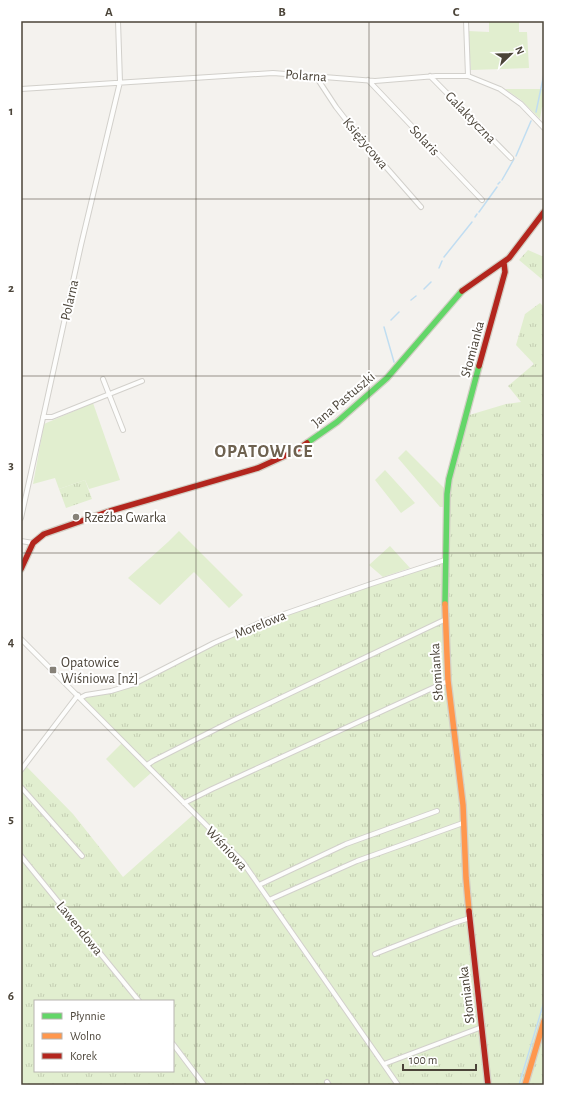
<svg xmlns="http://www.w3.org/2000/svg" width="565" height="1106" viewBox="0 0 565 1106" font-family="'Alegreya Sans',sans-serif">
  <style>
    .grass { fill: #e1eecf }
    .park { fill: url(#park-tufts); fill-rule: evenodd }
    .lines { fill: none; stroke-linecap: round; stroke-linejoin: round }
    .stream { stroke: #c0ddf1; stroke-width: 1.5 }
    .street-casing { stroke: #d2d0cb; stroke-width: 6 }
    .fast-casing { stroke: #d3cfc5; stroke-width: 8 }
    .slow-casing { stroke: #d3cfc5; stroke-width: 8 }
    .jam-casing { stroke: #d3cfc5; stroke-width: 8 }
    .street { stroke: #fdfdfc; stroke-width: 4 }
    .fast { stroke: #63d668; stroke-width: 5.5 }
    .slow { stroke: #ff974d; stroke-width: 5.5 }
    .jam { stroke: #b3261e; stroke-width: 5.5 }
    .grid { fill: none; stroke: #4b4439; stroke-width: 1; stroke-opacity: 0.55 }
    .poi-dot { fill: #868178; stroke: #fff; stroke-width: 1.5 }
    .labels { text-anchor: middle; stroke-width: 4; stroke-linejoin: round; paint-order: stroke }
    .street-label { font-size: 14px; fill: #4b4439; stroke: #fff }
    .poi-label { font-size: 14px; fill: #4b4439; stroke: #fff; text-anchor: start }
    .district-label { font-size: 18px; font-weight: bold; letter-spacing: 1px; fill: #6e6250; stroke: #fff }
    .neatline { fill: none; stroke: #4b4439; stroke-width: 1.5 }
    .grid-label { font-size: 13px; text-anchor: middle; font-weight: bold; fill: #4b4439 }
  </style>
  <defs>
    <pattern id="park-tufts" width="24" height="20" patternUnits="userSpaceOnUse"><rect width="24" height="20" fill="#e1eecf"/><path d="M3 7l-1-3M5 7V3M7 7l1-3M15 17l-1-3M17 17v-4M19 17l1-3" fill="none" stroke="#c3cdb2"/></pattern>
  </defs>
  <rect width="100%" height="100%" fill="#f4f2ee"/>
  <!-- grass -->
  <path class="grass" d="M489,21h30v11h8l2,36 -58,2 -3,-39 21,1z
    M505,89h39v18h-2l-2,12 -19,-19z
    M93,403l27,77 -31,9 -4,-9 -26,9 -4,-11 -22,6 11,-60z
    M406,450l39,39v18h-5l-42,-49z
    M385,470l30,33 -14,10 -26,-33z
    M179,531l64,64 -14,13 -35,-36 -34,33 -32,-27 40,-36z
    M390,546l20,22 -27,9 -14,-12z
    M122,743l29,30 -17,15 -28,-29z"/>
  <!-- park -->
  <path class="park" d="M528,250l16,7v24l-25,-21z
    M540,303l4,4v778h-523v-317l3,-4 49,50 50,63 71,-63 -47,-48 -72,-69 33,-5 23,-8 122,-59 188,-65 4,-2 3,-64 18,-78 40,-12 15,-2 -13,-16 26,-22 -18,-19 9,-31zM35,1001h138v70h-138z
    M85,480l7,19 -26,9 -7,-19z"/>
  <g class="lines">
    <!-- stream -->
    <path class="stream" d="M536,112l8,-38
      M516,156l15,-35
      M502,180l12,-21
      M498,184l2,-2
      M479,212l18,-25
      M475,217l2,-3
      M444,257l28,-35
      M439,268l3,-7
      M424,289l7,-7
      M411,300l5,-4
      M391,320l8,-8
      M384,327l10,35
      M519,1085l25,-83"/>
    <!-- street casing -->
    <g class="street-casing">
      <path id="street" d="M466,21l2,55
        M315,75l21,32 21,27 64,73
        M430,76l81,82
        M368,80l114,120
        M21,89l252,-16 102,8 61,-5h32l32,13 21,15 23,24
        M103,379l20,51
        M43,417h9l90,-36
        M21,518l60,-273 39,-163 -2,-61
        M21,541l12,2
        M21,639l221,222 156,224
        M80,698l6,-3 25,-4 23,-7 80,-41 50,-22 107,-37 74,-24
        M147,765l6,-4 81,-41 210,-100
        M21,770l57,-75
        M21,787l61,69
        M184,803l28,-14 236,-108
        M21,856l118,145
        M259,885l87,-41 91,-33
        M269,900l88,-39 106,-38
        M375,954l79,-31 16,-5
        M173,1044l31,41
        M384,1064l98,-37
        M327,1082l2,3"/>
    </g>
    <!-- fast casing -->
    <g class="fast-casing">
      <path id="fast" d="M307,443l30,-21 50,-44 75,-87
        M445,604l2,-110 2,-15 30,-113"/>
    </g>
    <!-- slow casing -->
    <g class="slow-casing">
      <path id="slow" d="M445,604l3,77 15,124 3,73 3,33
        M525,1085l19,-64"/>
    </g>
    <!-- jam casing -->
    <g class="jam-casing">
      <path id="jam" d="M462,291l47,-33 35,-46
        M479,366l26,-94 -1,-9
        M21,569l12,-26 11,-9 66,-23 148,-43 35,-16 14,-9
        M469,911l19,174"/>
    </g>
    <!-- street -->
    <use href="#street" class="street"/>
    <!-- fast -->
    <use href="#fast" class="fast"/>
    <!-- slow -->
    <use href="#slow" class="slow"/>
    <!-- jam -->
    <use href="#jam" class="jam"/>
  </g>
  <!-- grid -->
  <path class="grid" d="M196,21v1064M369,21v1064M21,199h523M21,376h523M21,553h523M21,730h523M21,907h523"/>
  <!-- markers -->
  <g class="poi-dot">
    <circle cx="76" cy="517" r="4"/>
    <rect x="49" y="666" width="8" height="8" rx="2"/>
  </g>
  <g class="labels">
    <!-- street labels -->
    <g class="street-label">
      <text transform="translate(306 75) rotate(4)" y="5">Polarna</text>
      <text transform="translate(471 117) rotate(46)" y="5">Galaktyczna</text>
      <text transform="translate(425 140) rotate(46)" y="5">Solaris</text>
      <text transform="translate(366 143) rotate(50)" y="5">Księżycowa</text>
      <text transform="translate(69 300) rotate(-77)" y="5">Polarna</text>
      <text transform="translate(472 349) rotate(-75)" y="5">Słomianka</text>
      <text transform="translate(343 399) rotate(-40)" y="5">Jana Pastuszki</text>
      <text transform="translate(260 624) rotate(-22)" y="5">Morelowa</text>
      <text transform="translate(436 672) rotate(-94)" y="5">Słomianka</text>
      <text transform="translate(227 848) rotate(47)" y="5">Wiśniowa</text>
      <text transform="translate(80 928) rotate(51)" y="5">Lawendowa</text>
      <text transform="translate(466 995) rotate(-97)" y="5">Słomianka</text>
    </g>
    <!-- poi labels -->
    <g class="poi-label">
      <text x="84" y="522">Rzeźba Gwarka</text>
      <text x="61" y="667">Opatowice<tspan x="61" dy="16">Wiśniowa [nż]</tspan></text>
    </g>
    <!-- district labels -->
    <g class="district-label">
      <text x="264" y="457">OPATOWICE</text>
    </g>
  </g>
  <!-- border -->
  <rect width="565" height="1106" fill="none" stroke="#ffffff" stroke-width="44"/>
  <!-- legend -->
  <rect x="34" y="1000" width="140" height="72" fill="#ffffff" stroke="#b7b4b0"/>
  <rect x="42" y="1013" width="20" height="6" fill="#63d668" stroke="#b7b4b0"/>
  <text x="70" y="1020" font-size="12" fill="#4b4439">Płynnie</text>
  <rect x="42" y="1033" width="20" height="6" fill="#ff974d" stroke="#b7b4b0"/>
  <text x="70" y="1040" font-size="12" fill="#4b4439">Wolno</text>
  <rect x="42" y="1053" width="20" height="6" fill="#b3261e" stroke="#b7b4b0"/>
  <text x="70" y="1060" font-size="12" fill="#4b4439">Korek</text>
  <!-- north arrow -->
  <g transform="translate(511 54) rotate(67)" stroke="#ffffff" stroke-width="3" paint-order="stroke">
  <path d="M0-3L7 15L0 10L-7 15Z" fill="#4b4439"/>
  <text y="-6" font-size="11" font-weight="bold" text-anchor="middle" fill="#4b4439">N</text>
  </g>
  <!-- scale -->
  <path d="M403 1064v6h73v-6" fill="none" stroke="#4b4439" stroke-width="2"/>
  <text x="409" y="1064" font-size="12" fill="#4b4439" stroke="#ffffff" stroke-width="3" paint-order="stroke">100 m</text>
  <rect x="22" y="22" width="521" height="1062" class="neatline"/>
  <g class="grid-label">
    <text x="109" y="16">A</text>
    <text x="282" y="16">B</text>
    <text x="456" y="16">C</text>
    <text x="11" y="115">1</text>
    <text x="11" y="292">2</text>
    <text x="11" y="469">3</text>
    <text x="11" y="646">4</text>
    <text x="11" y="823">5</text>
    <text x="11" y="1000">6</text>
  </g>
</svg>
